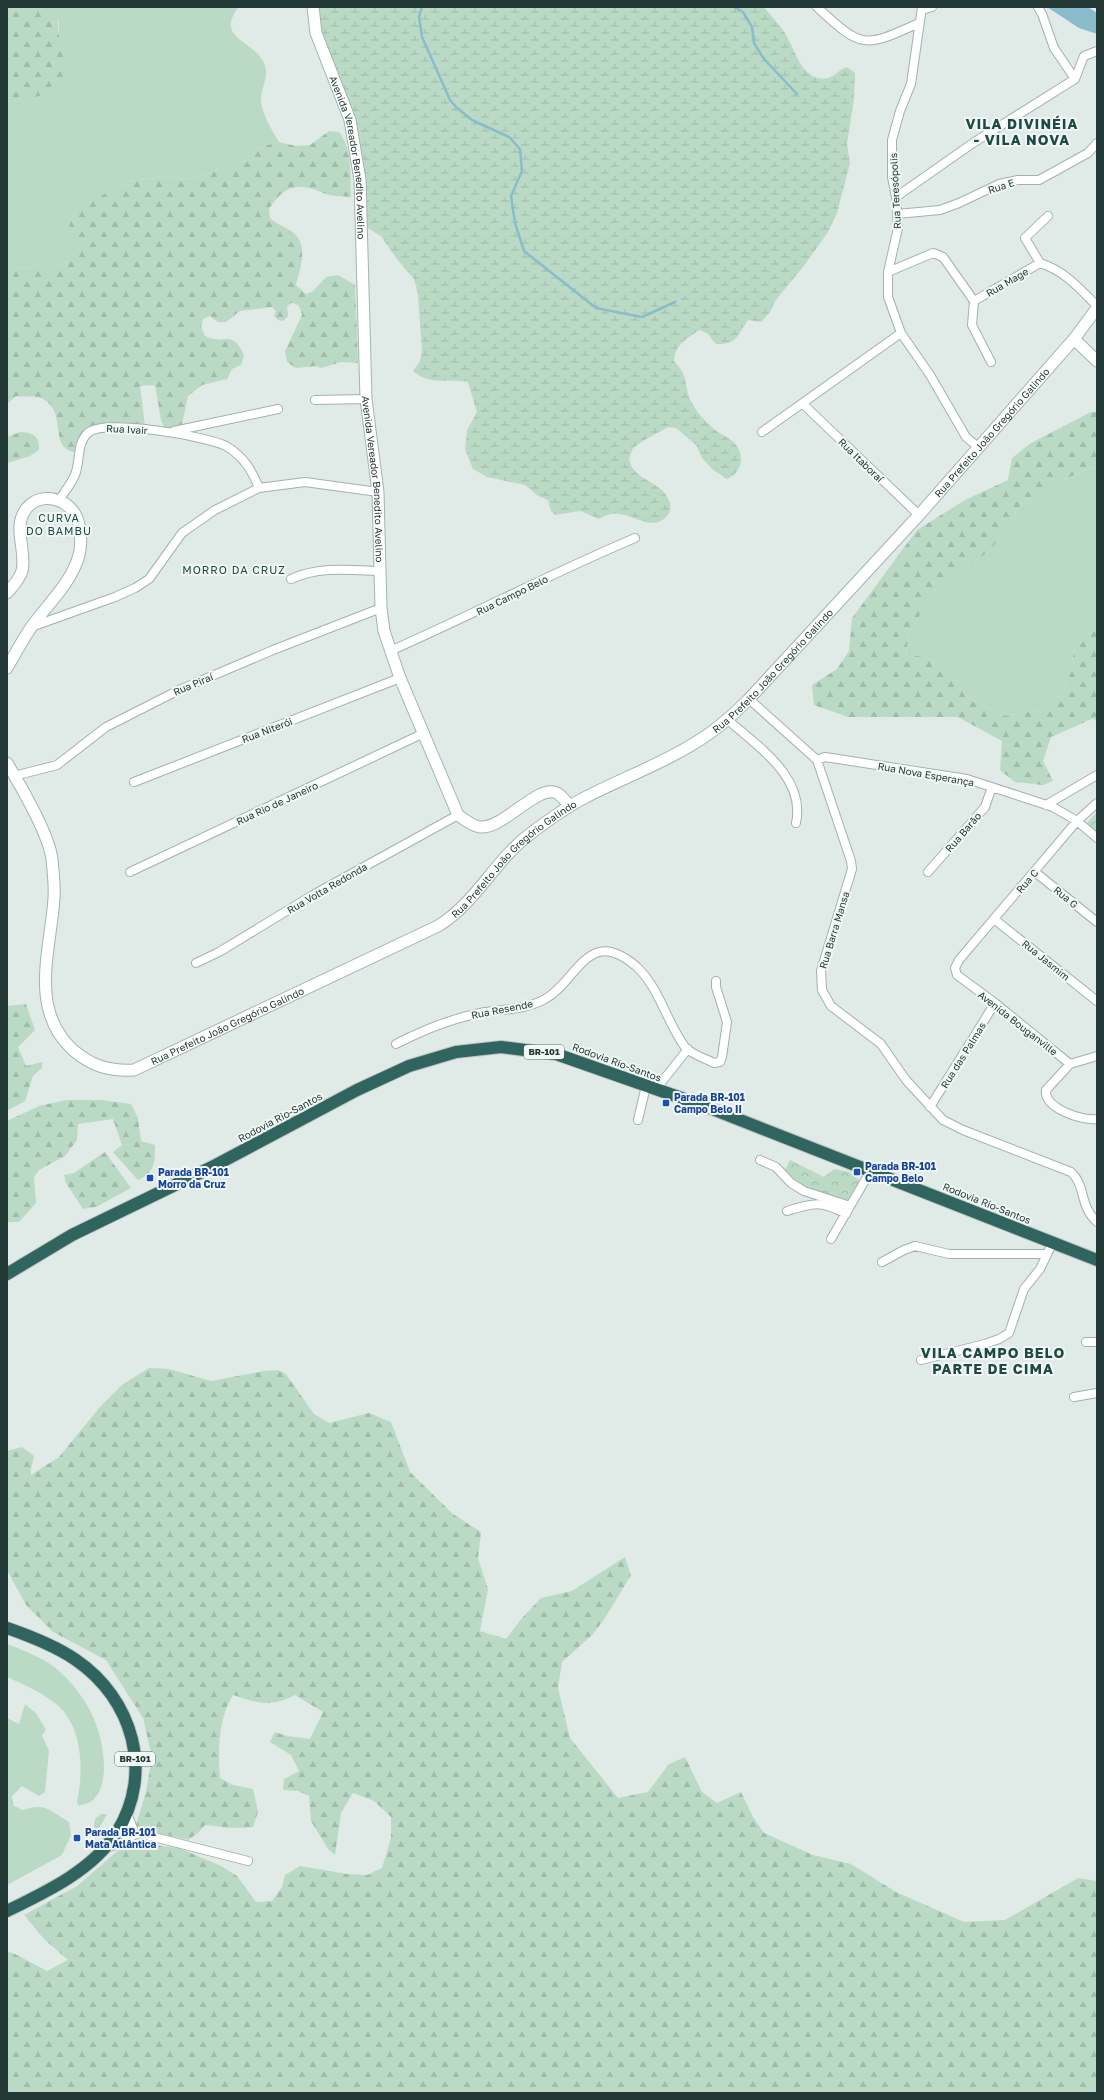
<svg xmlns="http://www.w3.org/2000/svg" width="1104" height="2100" viewBox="0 0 1104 2100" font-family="'Golos Text',sans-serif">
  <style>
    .grass { fill: #badac6 }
    .forest { fill: url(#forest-firs) }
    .wetland { fill: url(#wetland-marsh) }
    .park { fill: url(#park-crowns) }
    .water { fill: #8bbccc }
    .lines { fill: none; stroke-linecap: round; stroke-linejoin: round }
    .stream { stroke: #8bbccc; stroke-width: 2.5 }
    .street-casing { stroke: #a3b1ae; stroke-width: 10 }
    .secondary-casing { stroke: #a0b5b0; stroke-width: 13 }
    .highway-casing { stroke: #bdc4c2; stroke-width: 14 }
    .street { stroke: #fff; stroke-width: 8 }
    .secondary { stroke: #fff; stroke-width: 11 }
    .highway { stroke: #30645e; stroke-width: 12 }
    .transit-dot { fill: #1a4fb4; stroke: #f1f7f4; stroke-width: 1.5 }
    .labels { text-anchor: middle; stroke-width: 4; stroke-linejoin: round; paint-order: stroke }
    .shield { fill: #f1f7f4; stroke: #60726e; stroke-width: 1 }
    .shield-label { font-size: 9px; font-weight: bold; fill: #223935 }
    .street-label { font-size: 10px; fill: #223935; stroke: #f1f7f4 }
    .transit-label { font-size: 10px; font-weight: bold; fill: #164399; stroke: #f1f7f4; text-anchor: start }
    .neighbourhood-label { font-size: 11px; letter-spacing: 1px; fill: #1f4a44; stroke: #f1f7f4 }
    .district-label { font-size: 14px; font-weight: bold; letter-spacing: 1px; fill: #1f4a44; stroke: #f1f7f4 }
  </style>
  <defs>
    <pattern id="forest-firs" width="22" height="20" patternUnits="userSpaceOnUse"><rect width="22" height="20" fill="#badac6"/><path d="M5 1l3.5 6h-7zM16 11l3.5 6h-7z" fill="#a0bcab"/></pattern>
    <pattern id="wetland-marsh" width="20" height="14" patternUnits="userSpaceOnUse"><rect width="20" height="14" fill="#badac6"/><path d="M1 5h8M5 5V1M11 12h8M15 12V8" fill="none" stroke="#a0bcab"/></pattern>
    <pattern id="park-crowns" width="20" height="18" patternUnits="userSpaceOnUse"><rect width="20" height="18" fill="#badac6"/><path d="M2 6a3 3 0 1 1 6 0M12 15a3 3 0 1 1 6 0" fill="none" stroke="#a0bcab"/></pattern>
  </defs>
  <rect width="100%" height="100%" fill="#e0eae7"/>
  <!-- grass -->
  <path class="grass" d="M56,7h183c-28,34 24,34 27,63 1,9 -4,18 -5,27 -1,14 11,33 18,45l-20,5 -17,16 -11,6h-12l-26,10 -29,-2 -36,4 -52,28 -7,16 8,22c-18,27 -27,17 -55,21 -5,1 -10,1 -15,4v-170l33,-6 24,-22 -5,-36v-13z
    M1097,466v162l-21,18 -13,47 -28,18 -30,5 -38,-18 -24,-37 -37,-6 3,-22 28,-46 54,-37 31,-47 59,-32z
    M7,1644c18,7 37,14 51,26 29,26 45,58 46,96 0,11 -2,26 -11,34 -3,3 -10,4 -14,6l-2,-4c6,-29 6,-65 -12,-89 -12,-16 -40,-28 -58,-36z
    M25,1704l11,9 10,17 -4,5 7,16 -4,41 -6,4 -17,-10 -10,10 2,10 9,4c22,-8 28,1 46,12l2,13 -9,20 -55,30v-167l12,6z
    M101,1814h6l-11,20 -2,-8 1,-7z"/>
  <!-- forest -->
  <path class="forest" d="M7,7h49l1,4 2,27 6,31 -1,6 -24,21 -33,6z
    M329,131l10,1c14,17 11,45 12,65 -7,-1 -18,0 -25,-3 -27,-11 -40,-11 -57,15l1,9c8,7 13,8 21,13 19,12 9,38 5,54l10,9 6,-2 14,-15 12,-2 17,10 3,78 -17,-1 -20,6 -5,-2 -20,2 -9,-6 -2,-11 17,-36c-2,-7 -3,-12 -11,-12l-4,3 1,10 -5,5 -5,-1 -4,-4 2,-5 -4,-4 -32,4 -14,11h-8l-8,-6 -7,3 -2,7 4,10c20,10 26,-8 39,19l-3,10 -9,4 -5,10 -25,6 -14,11 -6,28 -9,4 -9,-1 -3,-7 -6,-35 -15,1 5,40c-19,-2 -55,-8 -66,12 -3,5 -1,10 -5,14 -27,-5 -4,-45 -36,-55 -6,-1 -15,0 -22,-1l-9,8v-132c5,-3 10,-3 15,-4 28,-4 37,6 54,-21l-7,-22 7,-16 52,-28 36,-4 29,2 26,-10h12l11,-6 17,-16 20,-5 17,4 14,-1z
    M1091,412h6v54l-16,5 -59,32 -31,47 -54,37 -28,46 -3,21 37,7 24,37 38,18 30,-5 28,-18 13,-47 21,-18v92l-5,-1 -41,18 -8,24 10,20 -10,4 -28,-3 -15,-12 2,-29 -44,-24h-110l-34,-12 -2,-20 25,-16 12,-18 3,-33 65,-88 48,-30 43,-20 4,-22 19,-15z
    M20,432c13,0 20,5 19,18l-9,6 -23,7v-26z
    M26,1004l9,26 -17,17 8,19 16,-4v6l-9,8 -8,25 -18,10v-105z
    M66,1100h35l30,4 7,14 3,23 14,4c0,18 0,27 -17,35l-25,-28 9,-7 -9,-26 -35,5 -1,16 -12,16 -26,14 -5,7 2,26 -17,19h-12v-101l32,-15z
    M105,1152l26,36 -35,19 -13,2 -17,-26 -2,-8 10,-2z
    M149,1368l20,1 42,12 53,-10 14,-1 8,4 28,40 15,9 40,-10 22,9 19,50 43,42 28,18 -3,26 10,31 -8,42 26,8 16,-21 19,-20 31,-7 53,-34 6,18 -26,43 -12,16 -31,28 -4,26 12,50 48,60 30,-6 21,-28 16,-7 17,35 15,11 24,-11 12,25 11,16 49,22 38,9 45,28 68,30 41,-2 73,-42 19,3v212h-1090v-141l6,1 34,18 21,-11 -24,-21 -20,-24 53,-29 51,-44 51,6 42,18 16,10 19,26 16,-1 10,-14 3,-12 15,-9 47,8 20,1 15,-7 9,-30v-21l-17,-16 -21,-8 -12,20 -6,42 -7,-6 -17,-28 -2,-25 -11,-5 -15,-1 1,-11 15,-8 -8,-16 -21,-13 5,-10 12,4 23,3 13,-27 -28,-17c-26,13 -37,8 -62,0 -15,23 -15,57 -13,83l13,7 20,4 5,23 -5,15 -21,1 -27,-3 -7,8 -10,7c-17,-5 -36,-6 -52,-15l10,-33 6,-35 -9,-39 -37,-58 -53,-28 -27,-27 -17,-31 -2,-4v-119l15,-4 12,9 -3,13v6l28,-18 41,-50 22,-22z"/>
  <!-- wetland -->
  <path class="wetland" d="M313,7h451c7,10 18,19 23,30 9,15 16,46 41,41 7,-2 12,-9 19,-11l8,6 -1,26 -7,45 3,19 -13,50 -9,19 -25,35 -28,34 -5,11 -9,10 -13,-2c-12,16 -9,24 -32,24l-9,-11 -8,-3c-12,9 -24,14 -25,31 3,4 7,8 9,12 4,11 3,21 10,32 5,9 14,18 22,25 5,4 11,6 16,10 15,12 13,31 -4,39l-15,-10 -10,-11 -6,-13 -20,-17 -8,-1 -25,14 -10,7 -4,11c1,3 2,8 5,11 11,13 30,14 36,33 1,5 0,10 -4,14 -15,16 -36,-6 -53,-3 -5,0 -10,3 -14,5l-19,-8 -25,4 -4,-4 -3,-11 -10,-4 -13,-11 -38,-8 -14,-8 -8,-20 2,-19 10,-18 -9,-30c-20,-4 -39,4 -55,-11l7,-10 2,-10 -4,-57 -4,-15 -18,-21 -15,-22 -20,-12 -11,-104z"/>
  <!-- park -->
  <path class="park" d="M1097,812v20l-11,-8z
    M790,1160l34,17 10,-8 15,3 10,8 1,4 -11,20 -46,-15 -19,-17z"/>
  <!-- water -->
  <path class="water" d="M1047,7h41l9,6v21l-18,-6z"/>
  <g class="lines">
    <!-- stream -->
    <path class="stream" d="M422,7l-3,10 3,20 28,63 6,7 16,13 37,17 11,12 2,22 -11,25 4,27 9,28 72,57 46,9 33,-15
      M734,7l9,5 9,15 2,16 10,16 33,35"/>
    <!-- street casing -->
    <g class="street-casing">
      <path id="street" d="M817,7c45,42 47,41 102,16
        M922,7l-11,77 -11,27 -8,29v37l4,20 2,31 -10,44v25l13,36 29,42 36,62 12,10
        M1038,7l4,7 12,34 21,31
        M922,10l10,-3
        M896,197l77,-54 102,-64 9,-23 13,-5
        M897,214l43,-4 19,-7 40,-19 19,-4h21l49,-27 9,-10
        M1048,216l-23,22 15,25c25,8 39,25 57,43
        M888,272l45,-19 10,4 31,44 -2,24 19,37
        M974,301l66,-38
        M315,400l51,-1
        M803,404l116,111
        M174,431l104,-22
        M762,432l139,-99
        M59,500c6,-9 14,-18 17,-28 4,-14 1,-30 13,-40 17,-13 117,4 137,14 17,10 26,24 33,42
        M291,579c29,-13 59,-9 89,-8
        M31,627l84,-30 20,-9 14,-9 33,-46 33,-23 44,-22 46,-6 73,10
        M390,651c82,-36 162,-78 245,-113
        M749,699l68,61 34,101 1,8 -31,102 1,19 9,16 50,38 25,36 37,40 20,10 108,42c15,13 8,34 26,50
        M728,720c29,26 78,57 68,103
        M817,760l8,-3 142,22 86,28 24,14 20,17
        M14,776l43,-11 49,-38 73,-37 94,-40 108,-42
        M134,782l266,-104
        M1097,803l-20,18 -118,139 -4,8 2,7 38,28 75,61 27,-8
        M1046,805l51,-30
        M130,872l294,-139
        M928,872l57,-65 7,-20
        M1035,872l62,50
        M994,919l103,82
        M196,963l23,-11 94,-57 145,-80
        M396,1044c27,-14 54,-25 84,-31 22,-4 46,-3 65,-14 21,-11 33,-41 54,-47 13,-4 29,7 38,15 23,22 30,56 48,80 6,7 21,12 29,16l6,-1 2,-5 5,-35 -11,-35v-6
        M1070,1064l-24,26c-2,18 35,31 51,29
        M656,1089l32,-40
        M930,1107l65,-104
        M638,1120l8,-34
        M760,1160l16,7 15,16 13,8 46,15
        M787,1211c26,-8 34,-11 59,3
        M831,1239l40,-69
        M882,1262l22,-12 11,-4 34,8h98
        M1086,1342h11
        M921,1360l64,-16 14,-5 10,-6 15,-44 16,-20 13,-27
        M1074,1397l23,-4
        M135,1834l11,1 102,26
        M106,1848l17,-5 12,-9 -8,-21"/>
    </g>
    <!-- secondary casing -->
    <g class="secondary-casing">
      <g id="secondary">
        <path id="s1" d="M313,7l3,26 34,87 10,60 6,219 12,93 3,116 3,23 16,47 58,137c7,5 14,11 22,12 24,2 57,-43 77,-34 5,3 9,9 13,13"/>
        <path d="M1074,339l23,22"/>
        <path d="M7,593c6,-7 12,-13 15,-22 5,-21 -10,-43 4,-62 13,-17 38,-12 49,5 6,10 7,30 4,41 -7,27 -31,49 -47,71 -9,13 -17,28 -25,42"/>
        <path id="s2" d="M7,763c14,24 41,69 45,96 1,13 3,26 2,39 -3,51 -26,111 19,152 20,17 36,21 61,20l304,-144c38,-23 57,-66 92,-92 17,-13 36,-27 56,-37 41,-21 86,-37 124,-64 14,-10 27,-22 39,-34l170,-184 155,-176 23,-31"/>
      </g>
    </g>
    <!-- highway casing -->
    <g class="highway-casing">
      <path id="highway" d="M7,1274l65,-39 140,-68 145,-77 52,-24 47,-14 45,-5 55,7 151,53 390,153
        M7,1628c23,8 49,18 69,32 57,39 78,113 41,172 -24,38 -71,60 -110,79"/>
    </g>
    <!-- street -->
    <use href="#street" class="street"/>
    <!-- secondary -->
    <use href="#secondary" class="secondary"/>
    <!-- highway -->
    <use href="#highway" class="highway"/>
  </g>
  <!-- markers -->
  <g class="transit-dot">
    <rect x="662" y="1099" width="8" height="8" rx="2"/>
    <rect x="853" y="1168" width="8" height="8" rx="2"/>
    <rect x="146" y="1174" width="8" height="8" rx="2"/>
    <rect x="73" y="1834" width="8" height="8" rx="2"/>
  </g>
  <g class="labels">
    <!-- shield labels -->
    <g class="shield">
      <rect x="524" y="1045" width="40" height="14" rx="3"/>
      <rect x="115" y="1752" width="40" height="14" rx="3"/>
    </g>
    <g class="shield-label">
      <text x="544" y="1055">BR-101</text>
      <text x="135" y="1762">BR-101</text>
    </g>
    <!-- street labels -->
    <g class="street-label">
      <text dy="4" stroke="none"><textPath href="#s1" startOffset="156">Avenida Vereador Benedito Avelino</textPath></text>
      <text transform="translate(1001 186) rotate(-18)" y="4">Rua E</text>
      <text transform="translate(895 191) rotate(-93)" y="4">Rua Teresópolis</text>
      <text transform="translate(1007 282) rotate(-30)" y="4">Rua Mage</text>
      <text transform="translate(127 429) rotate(3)" y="4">Rua Ivair</text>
      <text dy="4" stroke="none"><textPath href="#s2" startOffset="1458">Rua Prefeito João Gregório Galindo</textPath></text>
      <text transform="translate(861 460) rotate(44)" y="4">Rua Itaboraí</text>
      <text dy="4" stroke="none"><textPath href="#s1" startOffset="480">Avenida Vereador Benedito Avelino</textPath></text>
      <text transform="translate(512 595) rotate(-26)" y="4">Rua Campo Belo</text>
      <text dy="4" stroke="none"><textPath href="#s2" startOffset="1134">Rua Prefeito João Gregório Galindo</textPath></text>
      <text transform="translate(193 684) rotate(-23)" y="4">Rua Piraí</text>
      <text transform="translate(267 730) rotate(-21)" y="4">Rua Niterói</text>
      <text transform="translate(926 774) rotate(10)" y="4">Rua Nova Esperança</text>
      <text transform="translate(277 803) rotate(-25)" y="4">Rua Rio de Janeiro</text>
      <text transform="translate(963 832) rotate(-49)" y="4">Rua Barão</text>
      <text dy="4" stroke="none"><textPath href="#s2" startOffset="810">Rua Prefeito João Gregório Galindo</textPath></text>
      <text transform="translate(1027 881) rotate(-49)" y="4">Rua C</text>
      <text transform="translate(327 888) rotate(-30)" y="4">Rua Volta Redonda</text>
      <text transform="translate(1066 897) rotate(39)" y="4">Rua G</text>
      <text transform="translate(834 930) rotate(-73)" y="4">Rua Barra Mansa</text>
      <text transform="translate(1046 960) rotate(39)" y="4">Rua Jasmim</text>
      <text transform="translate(502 1009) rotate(-11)" y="4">Rua Resende</text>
      <text transform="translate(1018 1023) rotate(38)" y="4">Avenida Bouganville</text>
      <text dy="4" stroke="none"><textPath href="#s2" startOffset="475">Rua Prefeito João Gregório Galindo</textPath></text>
      <text transform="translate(963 1055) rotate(-58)" y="4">Rua das Palmas</text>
      <text transform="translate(617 1062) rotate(20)" y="4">Rodovia Rio-Santos</text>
      <text transform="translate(280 1117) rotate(-28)" y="4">Rodovia Rio-Santos</text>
      <text transform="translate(987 1203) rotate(22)" y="4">Rodovia Rio-Santos</text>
    </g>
    <!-- transit labels -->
    <g class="transit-label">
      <text x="674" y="1101">Parada BR-101<tspan x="674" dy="12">Campo Belo II</tspan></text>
      <text x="865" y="1170">Parada BR-101<tspan x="865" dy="12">Campo Belo</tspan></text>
      <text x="158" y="1176">Parada BR-101<tspan x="158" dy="12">Morro da Cruz</tspan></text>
      <text x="85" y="1836">Parada BR-101<tspan x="85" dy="12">Mata Atlântica</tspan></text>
    </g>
    <!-- neighbourhood labels -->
    <g class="neighbourhood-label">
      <text x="59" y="522">CURVA<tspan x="59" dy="13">DO BAMBU</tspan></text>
      <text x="234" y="574">MORRO DA CRUZ</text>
    </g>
    <!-- district labels -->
    <g class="district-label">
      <text x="1022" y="129">VILA DIVINÉIA<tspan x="1022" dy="16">- VILA NOVA</tspan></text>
      <text x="993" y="1358">VILA CAMPO BELO<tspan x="993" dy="16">PARTE DE CIMA</tspan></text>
    </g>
  </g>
  <!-- border -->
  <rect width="1104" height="2100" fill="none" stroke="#223935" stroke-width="16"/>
</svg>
